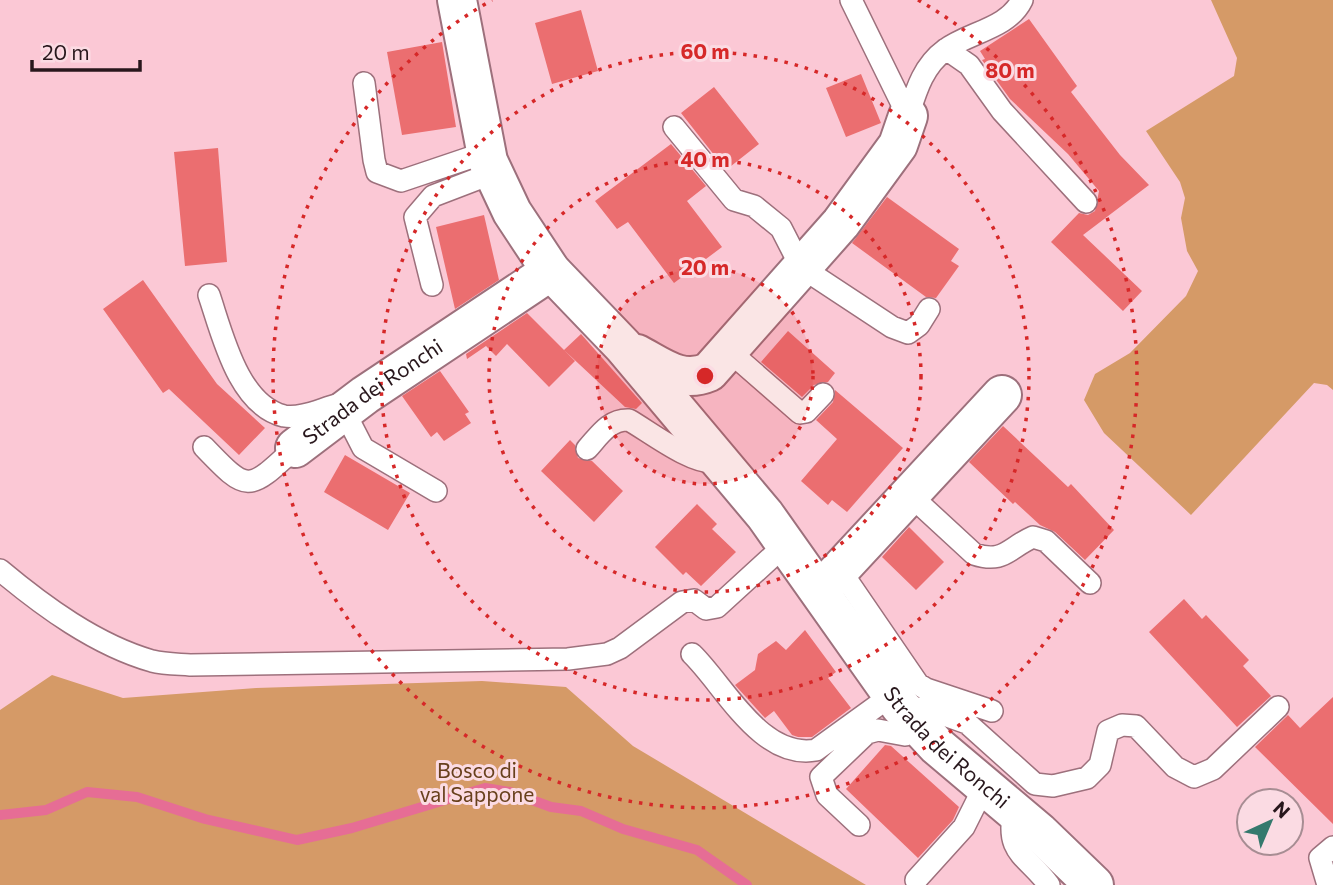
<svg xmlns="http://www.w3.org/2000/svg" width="1333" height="885" viewBox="0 0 1333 885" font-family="Commissioner,sans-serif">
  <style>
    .green { fill: #d59a67 }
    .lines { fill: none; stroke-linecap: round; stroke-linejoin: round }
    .stream { stroke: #e66d95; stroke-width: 10 }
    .building { fill: #eb6e70 }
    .lane-casing { stroke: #9d707c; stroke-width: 24 }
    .street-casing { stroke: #9d707c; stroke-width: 42 }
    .lane { stroke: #fff; stroke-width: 21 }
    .street { stroke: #fff; stroke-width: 38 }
    .ring { fill: none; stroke: #d62828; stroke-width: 3.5; stroke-dasharray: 3.5 7 }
    .labels { text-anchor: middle; stroke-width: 6; stroke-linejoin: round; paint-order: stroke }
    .street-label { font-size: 21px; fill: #28171c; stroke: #fbdbe3 }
    .park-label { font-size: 21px; fill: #68401c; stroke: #fbdbe3 }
    .centre { fill: #d62828; stroke: #fbdbe3; stroke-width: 3.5 }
    .ring-label { font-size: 21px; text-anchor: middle; font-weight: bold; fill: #d62828; stroke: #fbdbe3; stroke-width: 6; stroke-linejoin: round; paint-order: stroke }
  </style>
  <rect width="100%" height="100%" fill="#fbc8d5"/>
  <!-- green -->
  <path class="green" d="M1211,0h122v390l-6,-5 -13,-2 -123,132 -87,-82 -20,-33 11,-26 35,-21 56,-57 12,-25 -11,-20 -6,-33 4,-20 -5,-16 -34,-51 88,-55 3,-18z
    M52,675l71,23 133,-10 226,-7 84,6 67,59 233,139h-866v-175z"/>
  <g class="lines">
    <!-- stream -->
    <path class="stream" d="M0,815l46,-5 41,-18 50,5 68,22 92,21 55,-12 133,-40 25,4 41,15 30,4 42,18 74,21 50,35"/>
  </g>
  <!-- building -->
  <path class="building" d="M581,10l17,61 -46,13 -17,-61z
    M1029,19l48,67 -6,6 49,63 29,30 -66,50 59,56 -19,20 -72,-69 28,-29 9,2 7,-4 4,-20 -31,-37 -58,-55 -28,-39 3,-1 -5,-8z
    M442,42l14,85 -54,8 -15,-83z
    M861,74l20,49 -35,14 -20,-49z
    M714,87l45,57 -33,26 -45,-57z
    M671,144l35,42 -19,15 35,46 -48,36 -46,-61 -11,7 -22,-28z
    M218,148l9,114 -42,4 -11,-114z
    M887,197l72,52 -8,12 8,5 -23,32 -10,-1 -74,-54z
    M484,215l15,65 -44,29 -19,-82z
    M143,280l74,104 48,44 -26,27 -70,-66 -6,4 -60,-84z
    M527,313l48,48 -26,26 -42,-43 -11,12 -10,-10 -19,13 -1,-5z
    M788,331l47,42 -7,9 -14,3 -12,12 -41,-35z
    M581,334l61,69 -6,6 -11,-2 -61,-57z
    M440,371l29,41 -4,2 6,9 -27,18 -7,-9 -6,5 -29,-41z
    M835,390l68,58 -56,64 -15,-12 -4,5 -27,-24 36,-42 -21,-19 17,-18z
    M1003,426l65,61 3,-3 43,46 -29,30 -30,-28 -15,-7 -25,-23 -2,2 -44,-42z
    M570,440l5,5 3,13 14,3 31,30 -29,31 -53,-51z
    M345,455l65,38 -22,37 -64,-38z
    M697,504l20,20 -5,5 24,23 -35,34 -15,-14 -3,3 -28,-28z
    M909,527l35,35 -28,28 -34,-33z
    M1184,599l18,20 4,-4 43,45 -6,6 28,30 -34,31 -88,-95z
    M805,630l31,42 -8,6 23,30 -39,29h-14l-6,-2 -18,-24 -9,7 -30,-33 20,-15 3,-16 18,-13 10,9z
    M1333,697v127l-78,-77 33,-32 12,13z
    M885,745l6,1 68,61 -6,13 -35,38 -72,-69z"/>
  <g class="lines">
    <!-- lane casing -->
    <g class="lane-casing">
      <path id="lane" d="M851,0l57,116
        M946,49l23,16 33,46 84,91
        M364,83l10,77 3,12 24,9 86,-29
        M908,116c8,-25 15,-50 37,-66 24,-18 63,-21 77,-50
        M674,127l60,73 20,6 27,22 20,39 91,60 16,6 11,-8 10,-16
        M432,285l-17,-68 18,-21 60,-23
        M209,295c13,38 29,110 75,121 17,3 37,-7 53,-11
        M729,351l71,62 6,-1 17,-18
        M344,411l19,37 73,43
        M204,447c44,46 44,45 91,1
        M587,449c12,-13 22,-30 42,-29 21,12 62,44 86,42
        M910,495l64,59c30,10 34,-6 59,-17l13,4 44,42
        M0,570c43,36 96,75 152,91 12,3 25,3 38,4l378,-6 39,-5 13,-6 62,-46 12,-2 12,9 11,-2 69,-63
        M840,570l78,114 8,5 66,22
        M692,654c33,32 69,106 124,96l76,-55
        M902,707l26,2 39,14 68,61 18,2 34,-8 13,-13 8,-34 14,-6 14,1 39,41 19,10 19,-8 65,-62
        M1014,810c-9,44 12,44 35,75
        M859,825l-32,-30 -6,-18 46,-44 11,-3 27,5 11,-11
        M916,880l48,-53 21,-42
        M1328,885l-8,-27 13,-11"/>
    </g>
    <!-- street casing -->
    <g class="street-casing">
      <g id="street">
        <path id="s1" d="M457,0l31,161 24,51 39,59 72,75 142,169 135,191 37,40 102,86 55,53"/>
        <path d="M637,354c25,13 44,30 72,18l132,-149 57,-78 10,-29"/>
        <path id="s2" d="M295,448l70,-53 186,-124"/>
        <path d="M820,591l182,-196"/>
      </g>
    </g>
    <!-- lane -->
    <use href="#lane" class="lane"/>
    <!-- street -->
    <use href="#street" class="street"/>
  </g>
  <!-- distance rings -->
  <circle cx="705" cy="376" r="108" fill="#d62828" fill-opacity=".12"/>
  <g class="ring">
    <circle cx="705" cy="376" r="108"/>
    <circle cx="705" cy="376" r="216"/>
    <circle cx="705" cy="376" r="324"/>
    <path d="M918 0A432 432 0 1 1 492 0"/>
  </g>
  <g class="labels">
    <!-- street labels -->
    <g class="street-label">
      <text dy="7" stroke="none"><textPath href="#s2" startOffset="96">Strada dei Ronchi</textPath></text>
      <text dy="7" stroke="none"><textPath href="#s1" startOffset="912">Strada dei Ronchi</textPath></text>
    </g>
    <!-- park labels -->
    <g class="park-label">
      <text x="477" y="778">Bosco di<tspan x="477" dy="24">val Sappone</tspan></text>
    </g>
  </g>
  <circle cx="705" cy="376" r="10" class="centre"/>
  <g class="ring-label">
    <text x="705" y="59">60 m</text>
    <text x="1010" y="78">80 m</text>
    <text x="705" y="167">40 m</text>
    <text x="705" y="275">20 m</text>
  </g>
  <!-- north arrow -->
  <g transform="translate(1270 822) rotate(44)"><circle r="33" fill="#fbdbe3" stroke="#a78d93" stroke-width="2"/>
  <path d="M0-5L12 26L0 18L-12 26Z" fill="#34796d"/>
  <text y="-10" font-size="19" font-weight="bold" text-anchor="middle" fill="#28171c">N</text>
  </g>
  <!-- scale -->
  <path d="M32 60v10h108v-10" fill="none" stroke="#28171c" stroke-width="3.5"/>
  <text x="42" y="60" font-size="21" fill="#28171c" stroke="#fbdbe3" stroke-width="5" paint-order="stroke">20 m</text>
</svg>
